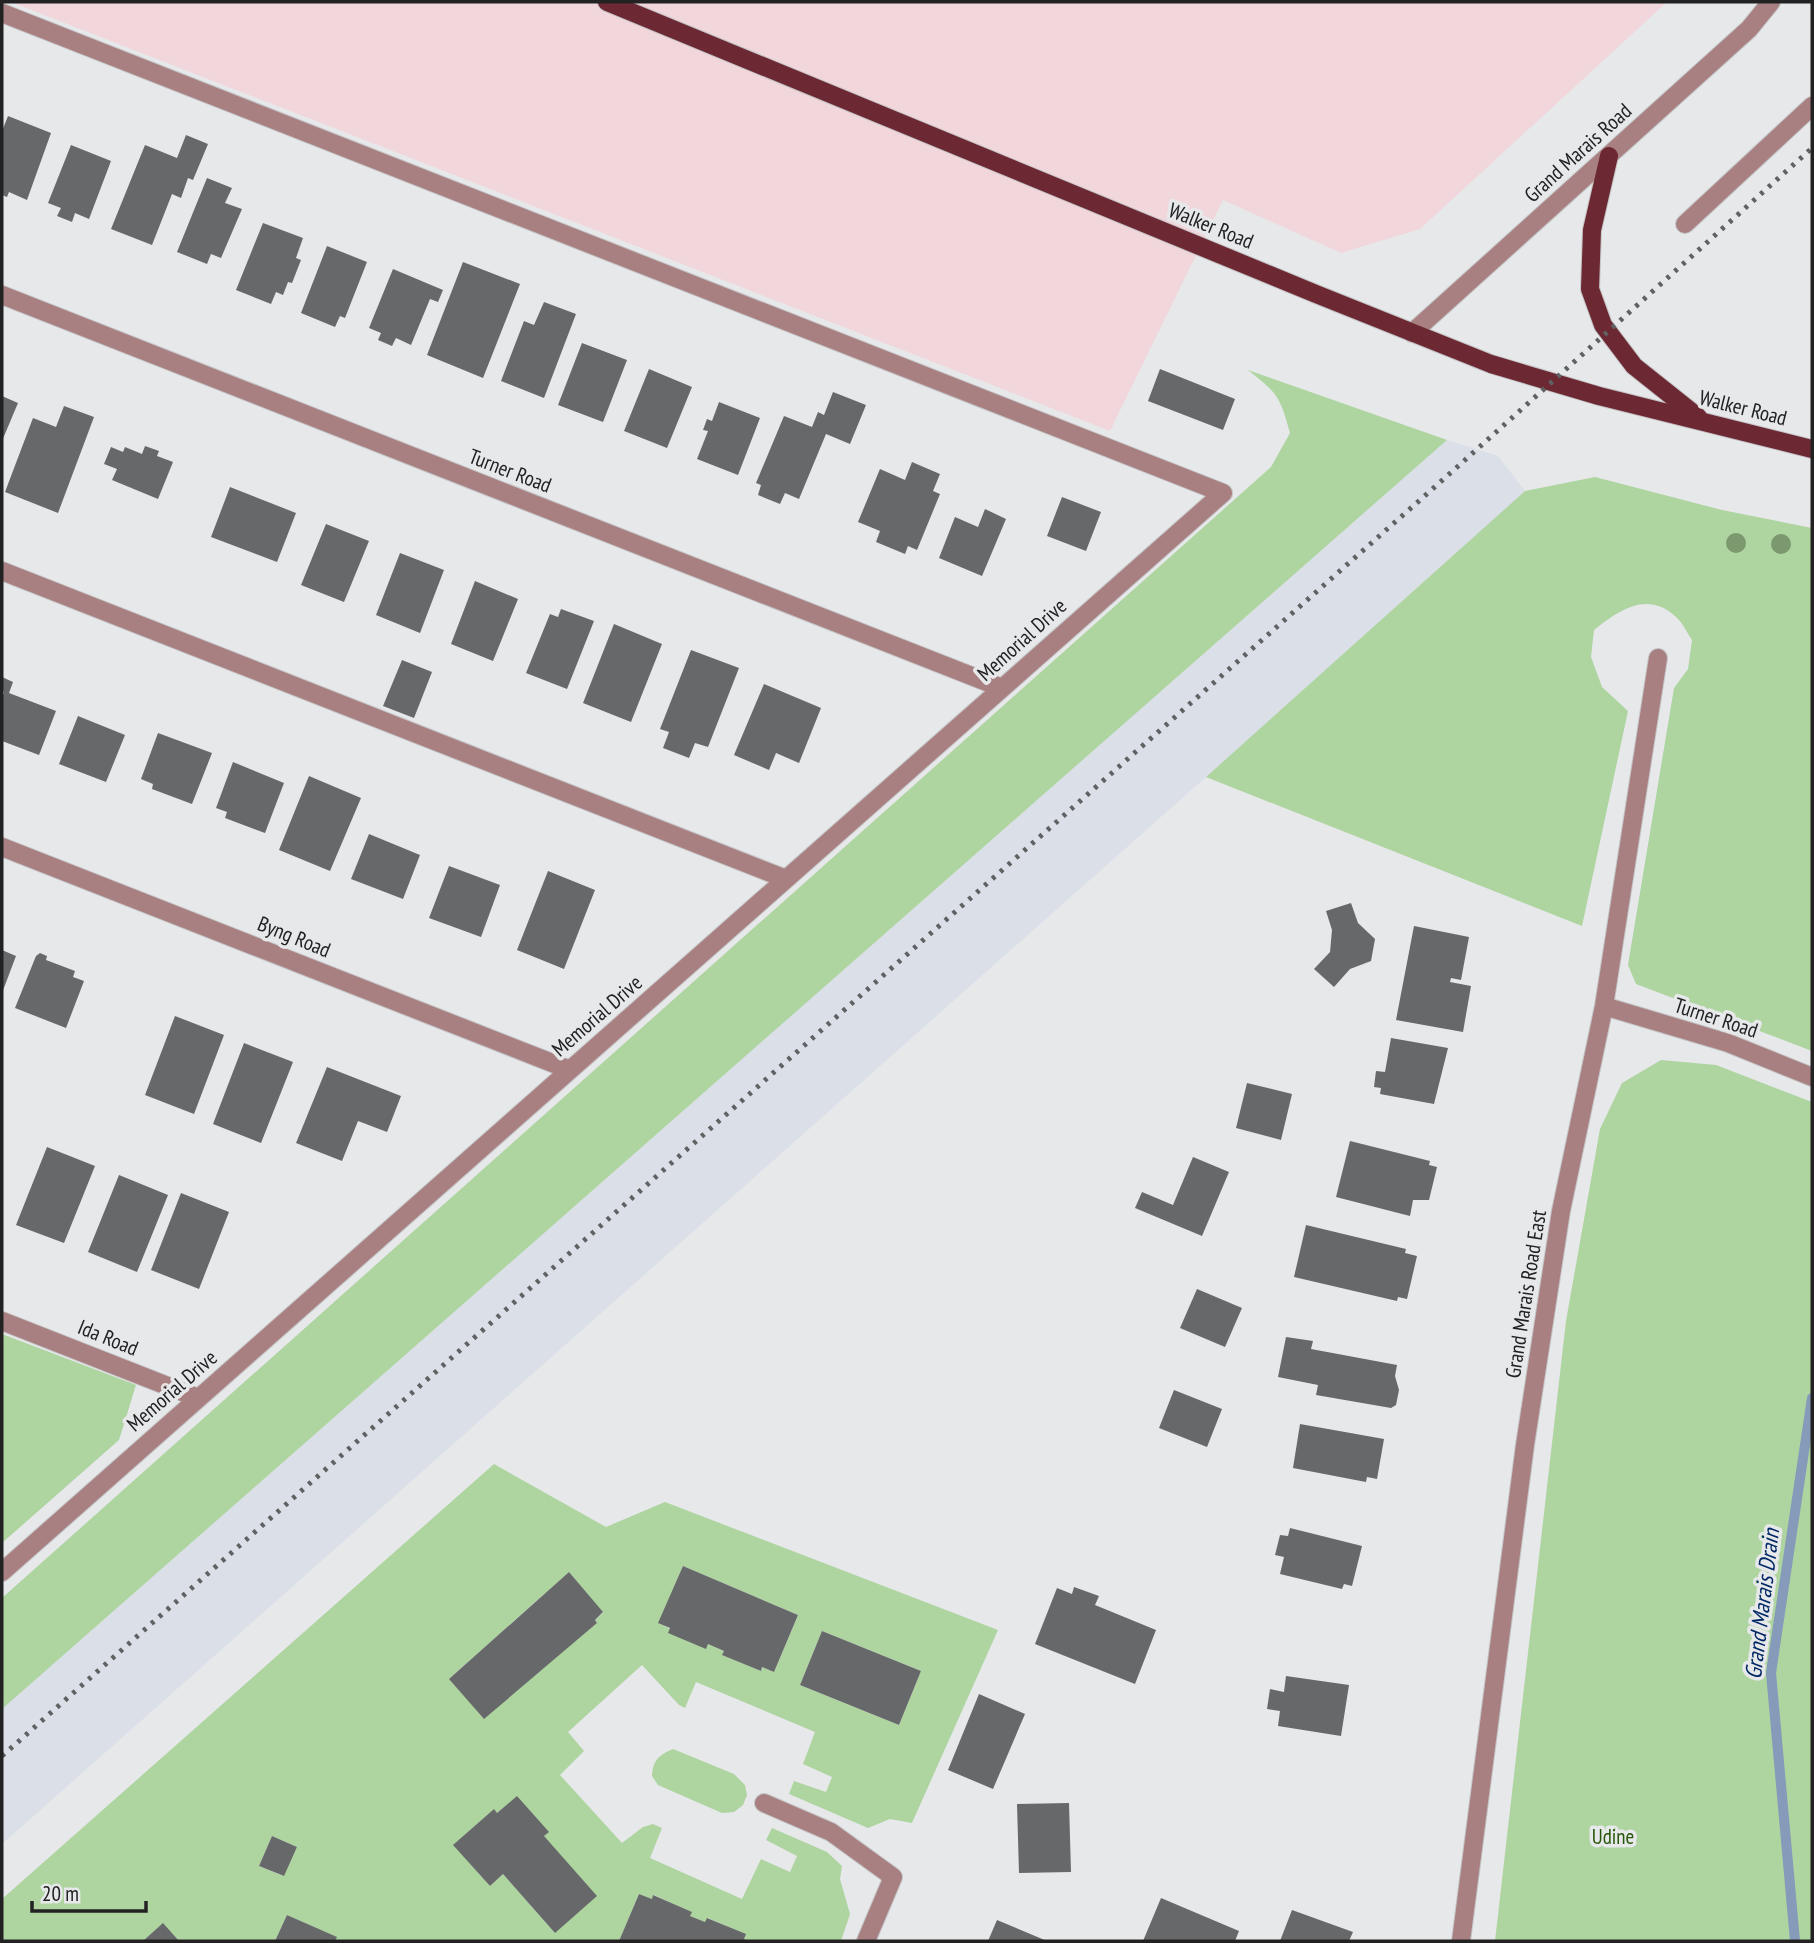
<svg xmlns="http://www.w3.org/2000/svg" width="1814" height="1943" viewBox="0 0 1814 1943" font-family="'PT Sans Narrow',sans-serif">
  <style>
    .built { fill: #dadfe8 }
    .industrial { fill: #f1d6db }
    .green { fill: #aed4a0; fill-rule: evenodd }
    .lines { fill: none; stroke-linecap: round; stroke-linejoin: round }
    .stream { stroke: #869aba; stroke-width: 10 }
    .building { fill: #67686a }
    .minor-casing { stroke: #c4c4c6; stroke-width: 20 }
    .major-casing { stroke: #c4c4c6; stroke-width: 20 }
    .minor { stroke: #a98082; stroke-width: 18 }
    .major { stroke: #6d2933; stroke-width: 18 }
    .rail { stroke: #606162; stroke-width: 5; stroke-dasharray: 3.5 7; stroke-linecap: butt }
    .tree { fill: #7c986e }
    .labels { text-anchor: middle; stroke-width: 7; stroke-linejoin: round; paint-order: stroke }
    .street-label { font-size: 21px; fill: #222223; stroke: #e7e8ea }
    .park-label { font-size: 21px; fill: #255609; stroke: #e7e8ea }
    .water-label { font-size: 23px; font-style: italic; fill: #002865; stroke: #e7e8ea }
  </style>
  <rect width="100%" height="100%" fill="#e7e8ea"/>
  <!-- built -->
  <path class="built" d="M1447,440l51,16 27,35 -319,286 -1204,1067v-135z"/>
  <!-- industrial -->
  <path class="industrial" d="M11,2h1656l-247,227 -79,24 -118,-53 -113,231z"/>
  <!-- green -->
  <path class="green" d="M1248,370l199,70 -1445,1269v-111l1269,-1131 19,-34c-10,-37 -13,-40 -42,-63z
    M1595,477l127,33 90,18v523l-176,-67 -8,-19 46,-277 14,-19 4,-29c-5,-7 -9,-17 -16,-23 -28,-27 -57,-7 -82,13l-3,27 11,30 26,24 -46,215 -376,-149 319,-286z
    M1661,1060l55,5 96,37v839h-317l71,-620 34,-192 22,-46z
    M2,1334l134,51 -17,55 -117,103z
    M494,1464l112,63 59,-25 333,128 -86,193 -22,-4 -22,9 -79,-34 5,-13 32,11 6,-15 -29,-13 12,-32 -119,-50 -11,26 -6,-3 -37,-40 -74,67 16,19 -24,24 62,68 21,-16 10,-3 9,4 -12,30 92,41 19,-40 29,13 7,-16 -31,-16 6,-12 55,24 15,14 -2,13 10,35 -9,27h-92l-5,-2 1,-5 -37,-16 -3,4 -15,-6 1,-4 -37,-17 -2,4 -13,-5 -20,47h-284l1,-4 -49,-22 -12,26h-96l-16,-17 -20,17h-141v-42zM683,1566l115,49 -24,57 -12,-5 -1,4 -38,-16 1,-4 -16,-7 -2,4 -47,-25zM569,1572l34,41 -8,7 2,3 -114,95 -33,-40zM822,1631l99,40 -22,54 -99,-40zM517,1797l31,35 -4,4 11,97 -52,-59 -13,12 -36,-41 39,-35 4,3zM272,1836l25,11 -14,29 -24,-10z
    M673,1749l61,25 11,11 2,10 -4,10 -9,7 -12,1 -64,-28 -6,-9c1,-16 7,-21 21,-27z"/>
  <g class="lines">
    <!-- stream -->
    <path class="stream" d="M1795,1941l-24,-268 41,-275"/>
  </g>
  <!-- building -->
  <path class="building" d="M8,116l43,17 -24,67 -18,-8 -2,5 -5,-2v-64z
    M186,135l22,9 -15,36 -5,-2 -7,20 -9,-4 -20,51 -41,-16 34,-84 32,13z
    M71,145l40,16 -22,58 -14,-6 -3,9 -15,-6 4,-8 -13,-5z
    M207,178l25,10 -7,15 17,6 -21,49 -10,-4 -4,10 -30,-12z
    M263,223l40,15 -7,20 5,2 -9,23 -4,-1 -5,13 -7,-3 -5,12 -35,-14z
    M327,246l40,16 -22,56 -5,-2 -5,11 -34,-14z
    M463,262l57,22 -37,94 -56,-23z
    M393,269l50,21 -5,12 -8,-3 -19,46 -15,-7 -4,8 -14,-6 3,-7 -12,-5z
    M544,302l32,12 -32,84 -43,-17 23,-60 10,4z
    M582,343l45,17 -24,62 -45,-17z
    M649,369l43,18 -25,61 -43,-17z
    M1160,369l75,30 -12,31 -75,-29z
    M833,392l33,13 -16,39 -24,-10 -27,65 -14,-6 -5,11 -22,-9 3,-10 -5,-2 28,-67 28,11 6,-15 6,3z
    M2,396l16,7 -16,38z
    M719,402l41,16 -22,57 -41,-16 11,-28 -5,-1 4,-11 5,2z
    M64,406l30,11 -36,96 -53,-21 28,-74 23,9z
    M145,446l14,5 -2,5 16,6 -15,37 -46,-19 5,-11 -13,-5 7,-17 12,5 2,-5 17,7z
    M912,462l28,12 -7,17 7,3 -23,56 -9,-4 -3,8 -29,-12 4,-11 -22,-9 22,-53 25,11z
    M230,487l66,26 -19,49 -66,-25z
    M1062,497l39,15 -15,39 -39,-15z
    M985,509l21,10 -24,57 -43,-18 16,-41 23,10z
    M326,524l43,17 -25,61 -43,-17z
    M400,553l44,17 -24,63 -44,-18z
    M475,581l43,18 -25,62 -42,-17z
    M561,609l33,12 -27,68 -41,-16 24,-59 8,3z
    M614,624l48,20 -31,78 -48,-19z
    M691,650l48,18 -31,79 -13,-4 -6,15 -26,-10 6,-16 -9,-3z
    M402,660l30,12 -18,46 -31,-12z
    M2,677l11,5 -4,11 47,18 -17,44 -37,-14v-43l2,-6 -2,-1z
    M764,684l57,24 -22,55 -23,-10 -7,17 -35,-15z
    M78,716l47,19 -19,47 -47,-18z
    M158,733l54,20 -20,51 -40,-15 1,-5 -12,-5z
    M233,762l51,21 -19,50 -40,-15 2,-6 -11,-4z
    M309,776l52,22 -31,73 -51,-21z
    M369,834l51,21 -17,44 -52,-20z
    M449,866l51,19 -19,52 -52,-19z
    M548,871l47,19 -31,79 -47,-19z
    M1351,903l7,20 17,16 -4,22 -21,8 -16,18 -20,-18 16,-17 2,-22 -6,-19z
    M1414,926l55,11 -8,43 -10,-2 -1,4 21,4 -8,46 -67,-12z
    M2,950l14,6 -14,37z
    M40,953l7,3 -1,4 29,11 -2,6 11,4 -18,47 -51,-20 21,-52z
    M175,1016l49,19 -30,79 -49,-19z
    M1391,1038l57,10 -14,56 -54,-10 1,-6 -7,-1 2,-16 9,1z
    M244,1043l49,19 -32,81 -48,-19z
    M327,1067l74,29 -14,36 -29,-11 -16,40 -46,-18z
    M1247,1083l45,11 -11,46 -45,-12z
    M1350,1141l80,20 -1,4 8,2 -8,33h-16l-3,16 -74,-19z
    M47,1147l48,19 -31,77 -48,-18z
    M1193,1157l36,15 -27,64 -67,-28 7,-16 31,13z
    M119,1175l49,20 -31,77 -49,-20z
    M181,1193l48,19 -30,77 -48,-19z
    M1306,1225l100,24 -1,4 12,3 -10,43 -9,-2 -1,4 -103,-24z
    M1197,1289l45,19 -17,39 -45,-19z
    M1286,1337l27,4 -2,8 86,16 -2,11 4,14 -3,15 -5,3 -75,-13 2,-10 -40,-8z
    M1174,1390l48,19 -15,38 -48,-19z
    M1300,1424l84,15 -7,40 -10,-2 -1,5 -73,-14z
    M1290,1528l72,18 -10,40 -8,-2 -2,5 -62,-15 4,-17 -9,-2 5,-20 8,1z
    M683,1566l115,49 -24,57 -12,-5 -1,4 -39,-16 2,-4 -16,-7 -2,5 -38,-16 2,-5 -12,-5z
    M569,1572l34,40 -8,8 2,3 -113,96 -35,-40z
    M1074,1587l25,9 -4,9 61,25 -21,54 -100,-40 22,-56 15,6z
    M822,1631l99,40 -22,54 -99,-40z
    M1286,1676l63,9 -8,51 -63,-10 2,-15 -13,-2 3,-20 14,3z
    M979,1694l46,20 -32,75 -45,-19z
    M517,1796l32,36 -5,4 53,60 -42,37 -52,-59 -13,12 -37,-41 41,-36 3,4z
    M1069,1803l2,69 -52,1 -2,-69z
    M272,1836l25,11 -13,29 -25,-10z
    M639,1894l13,5 1,-4 39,17 -2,4 15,6 2,-4 39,16 -2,5 5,2h-130z
    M1161,1898l78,33 -4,10h-92z
    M1292,1910l61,22 -4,9h-69z
    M287,1915l50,22 -2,4h-60z
    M997,1920l50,21h-59z
    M163,1923l16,18h-36z"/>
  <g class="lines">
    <!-- minor casing -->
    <g class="minor-casing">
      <path id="minor" d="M2,13l1221,480 -1221,1079
        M1685,224l127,-118
        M2,295l1000,393
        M1412,333l337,-304 22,-27
        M2,571l784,308
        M2,847l568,223
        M1604,1006l124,37 84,34
        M2,1321l196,77
        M764,1803l67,29 62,45 -27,64
        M1461,1941l64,-496 36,-234 43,-205 54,-348"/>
    </g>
    <!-- major casing -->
    <g class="major-casing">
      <path id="major" d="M607,2l709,292 175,70 108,32 213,53
        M1609,156l-17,74 -2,59 13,36 31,41 64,51"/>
    </g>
    <!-- minor -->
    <use href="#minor" class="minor"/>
    <!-- major -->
    <use href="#major" class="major"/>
    <!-- rail -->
    <path class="rail" d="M2,1756l1453,-1287 357,-321"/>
  </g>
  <!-- trees -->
  <g class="tree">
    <circle cx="1736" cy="543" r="10"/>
    <circle cx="1781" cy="544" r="10"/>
  </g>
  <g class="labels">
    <!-- street labels -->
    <g class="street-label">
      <text transform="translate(1578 153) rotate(-42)" y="7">Grand Marais Road</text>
      <text transform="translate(1211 226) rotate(22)" y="7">Walker Road</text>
      <text transform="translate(1743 408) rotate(14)" y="7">Walker Road</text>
      <text transform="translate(510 471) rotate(21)" y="7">Turner Road</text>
      <text transform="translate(1022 640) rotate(-42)" y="7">Memorial Drive</text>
      <text transform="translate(294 937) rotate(22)" y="7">Byng Road</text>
      <text transform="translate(597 1016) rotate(-41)" y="7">Memorial Drive</text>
      <text transform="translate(1716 1018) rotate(18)" y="7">Turner Road</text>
      <text transform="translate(1526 1294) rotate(-81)" y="7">Grand Marais Road East</text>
      <text transform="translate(108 1338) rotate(22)" y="7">Ida Road</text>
      <text transform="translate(172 1391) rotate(-41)" y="7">Memorial Drive</text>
    </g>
    <!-- park labels -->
    <g class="park-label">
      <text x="1613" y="1844">Udine</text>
    </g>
    <!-- water labels -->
    <g class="water-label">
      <text transform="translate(1762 1604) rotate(-83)" y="8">Grand Marais Drain</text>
    </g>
  </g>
  <!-- border -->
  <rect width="1814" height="1943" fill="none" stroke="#222223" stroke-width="7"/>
  <!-- scale -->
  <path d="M32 1901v10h114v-10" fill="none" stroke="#222223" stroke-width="3.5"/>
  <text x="42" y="1901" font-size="21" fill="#222223" stroke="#e7e8ea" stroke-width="5" paint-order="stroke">20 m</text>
</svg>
